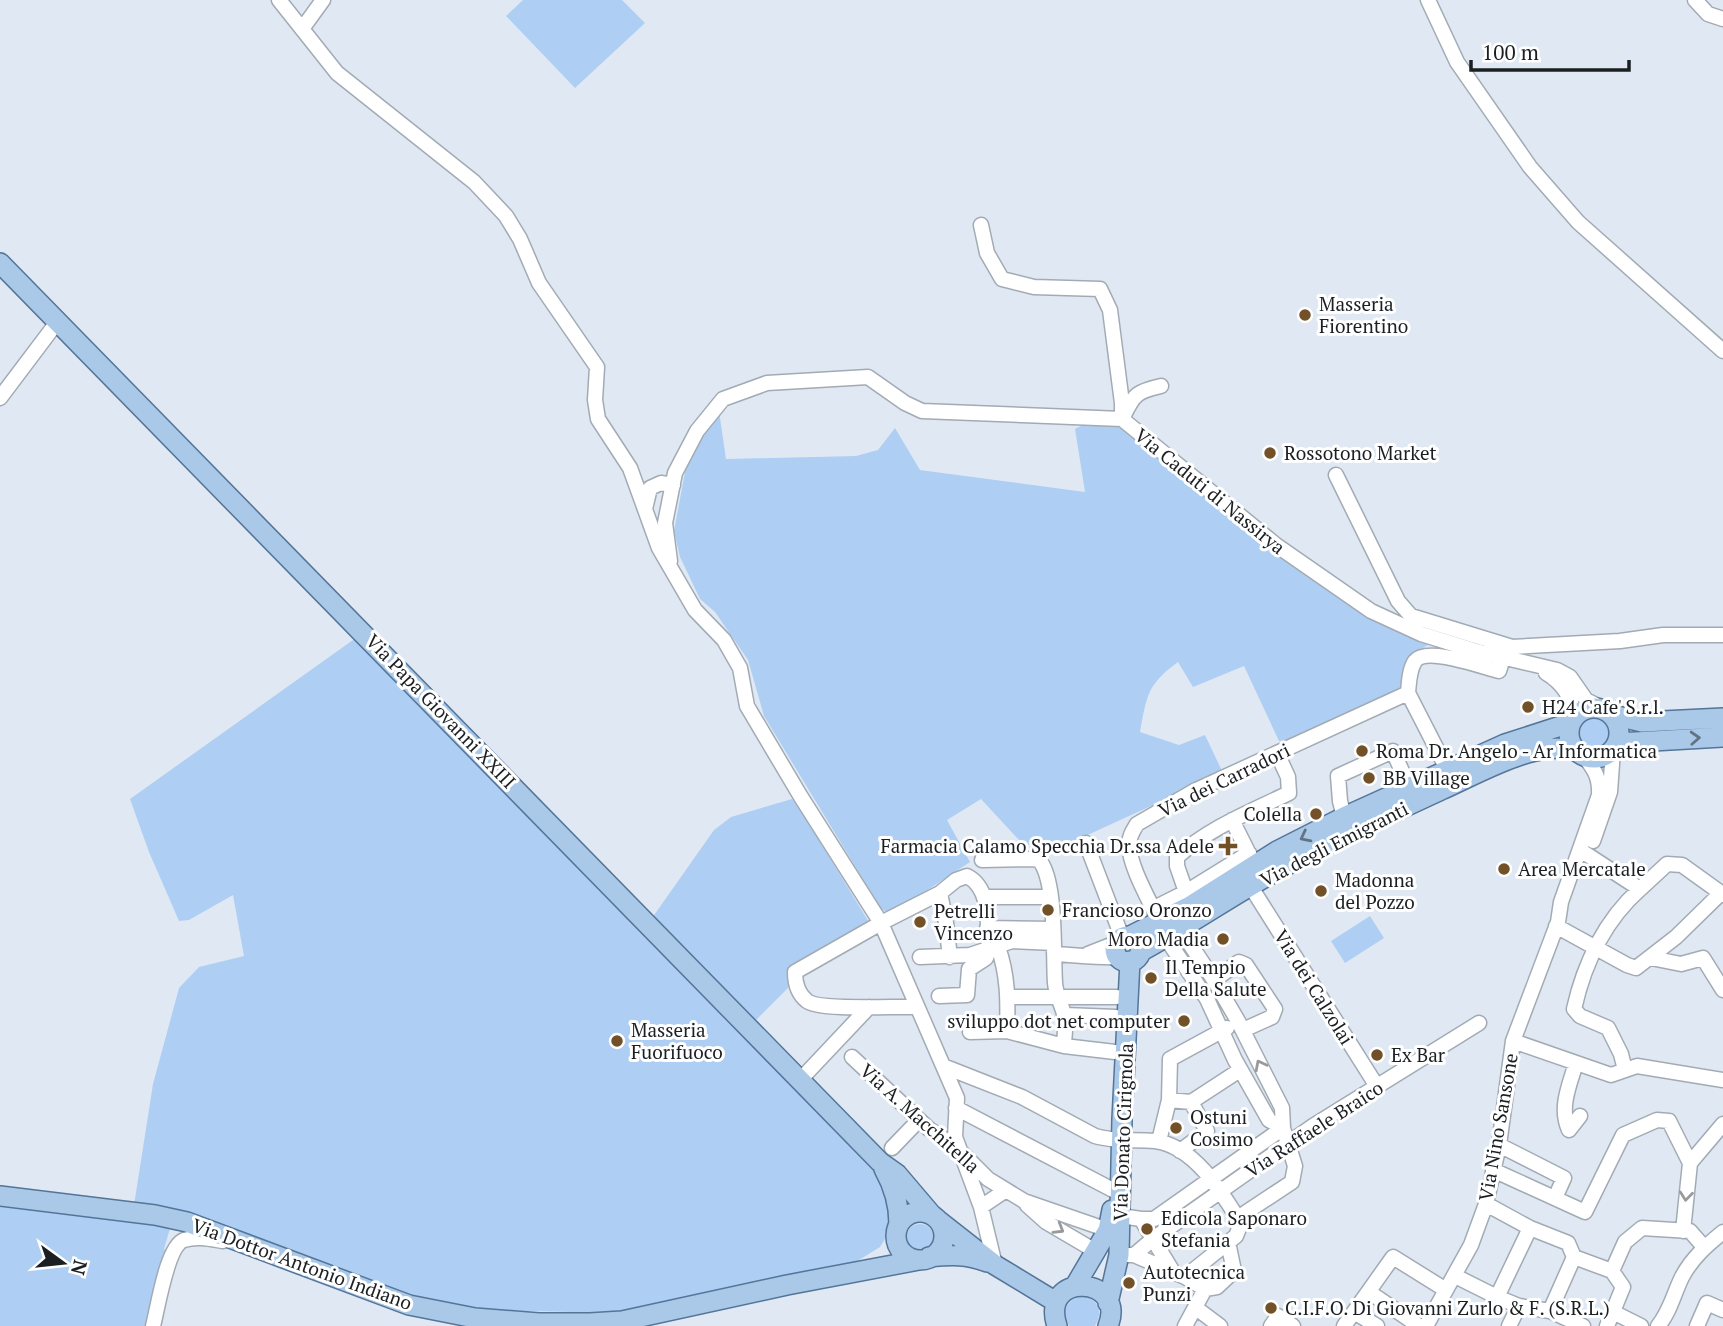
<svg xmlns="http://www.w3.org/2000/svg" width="1723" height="1326" viewBox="0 0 1723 1326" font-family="'PT Serif',serif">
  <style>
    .green { fill: #aecff3 }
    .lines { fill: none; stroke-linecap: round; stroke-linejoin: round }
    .minor-casing { stroke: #a2abb4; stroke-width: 17 }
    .major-casing { stroke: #547598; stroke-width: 22 }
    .minor { stroke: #fff; stroke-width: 14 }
    .major { stroke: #aac8e7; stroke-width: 19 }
    .oneway { stroke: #627484 }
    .oneway2 { stroke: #989a9c }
    .poi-dot { fill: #725128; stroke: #fff; stroke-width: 2.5 }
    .labels { text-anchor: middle; stroke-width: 6; stroke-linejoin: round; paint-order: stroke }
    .poi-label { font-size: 19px; fill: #1b1f22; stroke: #fff; text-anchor: start }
    .street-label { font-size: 19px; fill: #1b1f22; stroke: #fff }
  </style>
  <rect width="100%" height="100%" fill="#e0e9f3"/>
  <!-- green -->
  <path class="green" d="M523,0h99l23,23 -70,65 -69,-72z
    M719,411l7,48 130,-3 22,-6 17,-22 25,42 165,22 -10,-63 11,-6 33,1 193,155 66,41 50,25 -14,8 -8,9 -1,27 -117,54 -9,-2 -35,-75 -51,21 -15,-25c-31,23 -31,33 -38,70l39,13 26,-10 18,38 -177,81 -27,-14 -38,-41 -34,21 23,42 -79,52 -10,-5 -117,-193 -16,-56 -33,-48 -15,-13 -20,-42 -6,-26 11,-59 11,-27z
    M360,635l515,534 14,21 4,28 -3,13 -10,16 -34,21 -234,45 -130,-3 -75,-15 -207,-78 -66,-12 19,-121 26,-96 20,-21 45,-11 -11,-61 -44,25 -10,1 -30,-69 -19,-53z
    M1577 734a16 16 0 1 1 32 0a16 16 0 1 1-32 0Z
    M792,799l16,23 62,102 -79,48 -3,16 -34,34 -102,-104 62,-88 17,-13z
    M1370,916l14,22 -39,25 -14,-22z
    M0,1203l171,22 -7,24 4,4 -18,73h-150z
    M906 1238a14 14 0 1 1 28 0a14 14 0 1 1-28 0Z
    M1082,1296c16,2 22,16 13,30h-26c-9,-13 -3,-27 13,-30z"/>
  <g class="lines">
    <!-- minor casing -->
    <g class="minor-casing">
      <path id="minor" d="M279,0l58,73 137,109 32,34 14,23 19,44 58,84 -2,33 3,19 32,49 29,80 36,62 29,30 16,28 7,38 54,91 80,126 76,175 -2,39 26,70 14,58
        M1428,0l29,62 73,105 48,55 145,129
        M1695,0l13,14 15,5
        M302,29l21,-29
        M981,225l6,28 15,26 32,8 66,2 10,21 12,93v16
        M0,398l58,-77
        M1124,415c10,-21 14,-24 37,-29
        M1336,475l62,126 13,15 101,31 108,-6 43,-6h60
        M645,509l5,-21 11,-5 12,2
        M670,561l-5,-38 10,-50 22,-42 26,-32 44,-16 101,-6 37,26 17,8 200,8 154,126 95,66 50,23 55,17 81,19 13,7 16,23 20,10
        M1546,673c17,10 26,24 28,43
        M1408,693c1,-10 1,-23 7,-32 12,-15 67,6 84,10l4,-13
        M1408,693l39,76
        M1344,817l-4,-16 -2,-25 55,-25 16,36
        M1232,820l20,40
        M1593,841l17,-49 3,-42
        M1086,843l36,94
        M1580,850l60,39 27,-25 15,1 39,28
        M982,860l50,-1 7,1c18,20 14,95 16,123 1,12 6,20 9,31 3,9 0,22 0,32
        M1251,887l127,201
        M1186,892l63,-39
        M985,897h66
        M1154,908l32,-16 -9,-26v-9c32,-29 73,-45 112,-64l-1,-16 -11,-24
        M1160,923c-10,-22 -30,-55 -31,-78 0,-9 4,-14 8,-21l57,-33 214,-98
        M1556,926l71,39 9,3 40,-31 45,-44 2,2
        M987,928l66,1
        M1180,929l34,51 24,41 44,87 1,20 12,38 -3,16 -47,31 -9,23 -51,41
        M1166,938l41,61 28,61 34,60 14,8
        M998,947c10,28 10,54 9,84
        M1054,954c22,1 43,4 64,3
        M1088,954l28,-11
        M920,957l50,-2 42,-14 42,2
        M1651,958l30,6 22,-6 20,32
        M1214,980l25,-18 7,3 29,44 -3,8 -29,13
        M939,996l28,-1 2,-26 17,-11 3,-9c-2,-24 3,-60 -22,-73l-11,4 -16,13
        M1008,997h109
        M917,1007c-19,-1 -98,4 -110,-6 -9,-7 -12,-18 -12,-29l86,-49 59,-30 6,30 4,34
        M1065,1015l51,2
        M970,1032l37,-1 57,15 51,6
        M1513,1041l98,34 26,-9 86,14
        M852,1057l77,72 28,19 31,31 36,22 84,29
        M1576,1063c-7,23 -17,45 -7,67l11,-14
        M943,1066l79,31 73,39c19,6 40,3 60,5 39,5 66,50 85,81
        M1625,1070l-4,-16 -13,-26 -28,-12 -6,-7c10,-45 31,-89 66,-120
        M801,1079l68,-72
        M1169,1100l22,2 49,-32
        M956,1108l157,82
        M1159,1141l10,-41 1,-41 57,-31
        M1499,1145l65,33 -9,20
        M892,1148l27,-28
        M1180,1151l27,-20 -16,-29
        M1493,1170l92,42 38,-77 34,-15 12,1 21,42
        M1486,1204l44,24 38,15 6,14 38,14
        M1027,1205l19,17 51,30
        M981,1207l25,-17
        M1141,1219h13l129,-91
        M1683,1231l7,-68 33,-39
        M1119,1255h15l19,-16 -12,-20 -20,-3
        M1134,1255l51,22 20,12
        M1173,1272l-20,-33 160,-113 166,-103
        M1455,1276l42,21 22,9 31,5 33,15
        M1205,1289l12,-2 17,-16 -6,-29
        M1369,1292l50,34
        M1497,1297l33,-69
        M1196,1308l24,18
        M1550,1311l24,-54
        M1354,1312l23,14
        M1613,1312l28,14
        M153,1326c5,-19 14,-80 31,-86 13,-4 26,-1 39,1
        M1185,1326l20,-37
        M1271,1326l7,-10 15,10
        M1344,1326l49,-69 53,33
        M1426,1326l45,-81 15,-41 13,-59 14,-104 45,-119 3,-20 38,-107c1,-18 -5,-26 -15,-39
        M1509,1326l10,-20
        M1607,1326l16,-39 -11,-16 13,-29 17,-14 48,3 14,16
        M1658,1326c12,-14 16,-33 24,-49 10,-19 25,-32 41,-45
        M1697,1326l10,-23 16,7"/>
    </g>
    <!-- major casing -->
    <g class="major-casing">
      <path id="major" d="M0,263l880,899 17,12 34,40
        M1569 733a25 25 0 1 1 50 0a25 25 0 1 1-50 0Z
        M1613,715l29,7 81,-4
        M1618,743l105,-6
        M1130,936l60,-30 87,-55 67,-34 161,-73 65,-21
        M1115 949a13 13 0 1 1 26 0a13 13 0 1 1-26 0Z
        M1140,952c50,-27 97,-60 147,-87 50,-27 102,-51 154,-75 37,-16 96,-52 135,-39
        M884,1169c10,18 15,34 15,55
        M0,1196l155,19 32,7 222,83 66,13 64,5h51l32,-2 165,-36 132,-25
        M896 1236a24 24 0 1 1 48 0a24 24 0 1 1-48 0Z
        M939,1221l56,44 61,37
        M929,1257c22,-2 38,-3 58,5
        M1075,1286l33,-56 4,-20
        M1108,1303l11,-48 3,-136 8,-158
        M1057,1326c-18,-56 71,-50 51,0"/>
    </g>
    <!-- minor -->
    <use href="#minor" class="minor"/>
    <!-- major -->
    <use href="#major" class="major"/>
  </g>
  <!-- one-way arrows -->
  <defs><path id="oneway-chevron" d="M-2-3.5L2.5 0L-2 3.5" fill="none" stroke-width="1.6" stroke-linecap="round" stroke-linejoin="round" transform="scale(1.75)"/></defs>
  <g class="oneway">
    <use href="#oneway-chevron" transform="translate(1695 738) rotate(-3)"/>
    <use href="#oneway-chevron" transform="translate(1305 837) rotate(153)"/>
  </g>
  <g class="oneway2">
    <use href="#oneway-chevron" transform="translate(1260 1065) rotate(-117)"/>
    <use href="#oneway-chevron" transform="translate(1686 1196) rotate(96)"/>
    <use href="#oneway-chevron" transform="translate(1059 1229) rotate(31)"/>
  </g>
  <!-- markers -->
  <g class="poi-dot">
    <circle cx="1305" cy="315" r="7"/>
    <circle cx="1270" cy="453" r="7"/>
    <circle cx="1528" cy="707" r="7"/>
    <circle cx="1362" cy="751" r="7"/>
    <circle cx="1369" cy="778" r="7"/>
    <circle cx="1316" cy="814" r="7"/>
    <path d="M1224.5 835.5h7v7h7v7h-7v7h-7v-7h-7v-7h7z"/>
    <circle cx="1504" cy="869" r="7"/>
    <circle cx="1321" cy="891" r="7"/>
    <circle cx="1048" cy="910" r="7"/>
    <circle cx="920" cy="922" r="7"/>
    <circle cx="1223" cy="939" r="7"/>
    <circle cx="1151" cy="978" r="7"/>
    <circle cx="1184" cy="1021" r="7"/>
    <circle cx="617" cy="1041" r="7"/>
    <circle cx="1377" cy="1055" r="7"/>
    <circle cx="1176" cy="1128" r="7"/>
    <circle cx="1147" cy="1229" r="7"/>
    <circle cx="1129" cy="1283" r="7"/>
    <circle cx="1271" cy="1308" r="7"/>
  </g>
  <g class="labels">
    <!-- poi labels -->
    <g class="poi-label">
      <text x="1319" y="311">Masseria<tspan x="1319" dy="22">Fiorentino</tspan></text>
      <text x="1284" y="460">Rossotono Market</text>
      <text x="1542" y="714">H24 Cafe' S.r.l.</text>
      <text x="1376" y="758">Roma Dr. Angelo - Ar Informatica</text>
      <text x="1383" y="785">BB Village</text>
      <text x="1302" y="821" text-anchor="end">Colella</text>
      <text x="1214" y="853" text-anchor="end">Farmacia Calamo Specchia Dr.ssa Adele</text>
      <text x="1518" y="876">Area Mercatale</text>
      <text x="1335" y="887">Madonna<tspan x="1335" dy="22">del Pozzo</tspan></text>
      <text x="1062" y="917">Francioso Oronzo</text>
      <text x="934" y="918">Petrelli<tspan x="934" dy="22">Vincenzo</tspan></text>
      <text x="1209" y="946" text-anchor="end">Moro Madia</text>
      <text x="1165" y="974">Il Tempio<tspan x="1165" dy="22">Della Salute</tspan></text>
      <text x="1170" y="1028" text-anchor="end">sviluppo dot net computer</text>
      <text x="631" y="1037">Masseria<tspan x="631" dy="22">Fuorifuoco</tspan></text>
      <text x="1391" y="1062">Ex Bar</text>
      <text x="1190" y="1124">Ostuni<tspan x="1190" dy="22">Cosimo</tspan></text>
      <text x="1161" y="1225">Edicola Saponaro<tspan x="1161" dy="22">Stefania</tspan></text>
      <text x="1143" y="1279">Autotecnica<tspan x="1143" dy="22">Punzi</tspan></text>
      <text x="1285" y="1315">C.I.F.O. Di Giovanni Zurlo &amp; F. (S.R.L.)</text>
    </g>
    <!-- street labels -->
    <g class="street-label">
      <text transform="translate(1210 491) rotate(39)" y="7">Via Caduti di Nassirya</text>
      <text transform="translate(441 711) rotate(46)" y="7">Via Papa Giovanni XXIII</text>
      <text transform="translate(1224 780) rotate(-26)" y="7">Via dei Carradori</text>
      <text transform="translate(1334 844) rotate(-27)" y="7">Via degli Emigranti</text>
      <text transform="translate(1314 987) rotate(58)" y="7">Via dei Calzolai</text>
      <text transform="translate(920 1118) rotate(42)" y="7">Via A. Macchitella</text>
      <text transform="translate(1498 1127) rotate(-80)" y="7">Via Nino Sansone</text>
      <text transform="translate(1314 1129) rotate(-33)" y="7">Via Raffaele Braico</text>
      <text transform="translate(1123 1132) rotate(-88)" y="7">Via Donato Cirignola</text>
      <text transform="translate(302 1264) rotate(20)" y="7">Via Dottor Antonio Indiano</text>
    </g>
  </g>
  <!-- north arrow -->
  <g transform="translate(63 1263) rotate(105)" stroke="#ffffff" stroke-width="5" paint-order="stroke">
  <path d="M0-5L12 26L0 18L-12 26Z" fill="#1b1f22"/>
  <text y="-10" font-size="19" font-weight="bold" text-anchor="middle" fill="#1b1f22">N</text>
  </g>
  <!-- scale -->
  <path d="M1471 60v10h158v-10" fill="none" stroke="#1b1f22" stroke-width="3.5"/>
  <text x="1482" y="60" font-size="21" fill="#1b1f22" stroke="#ffffff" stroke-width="5" paint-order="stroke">100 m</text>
</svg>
